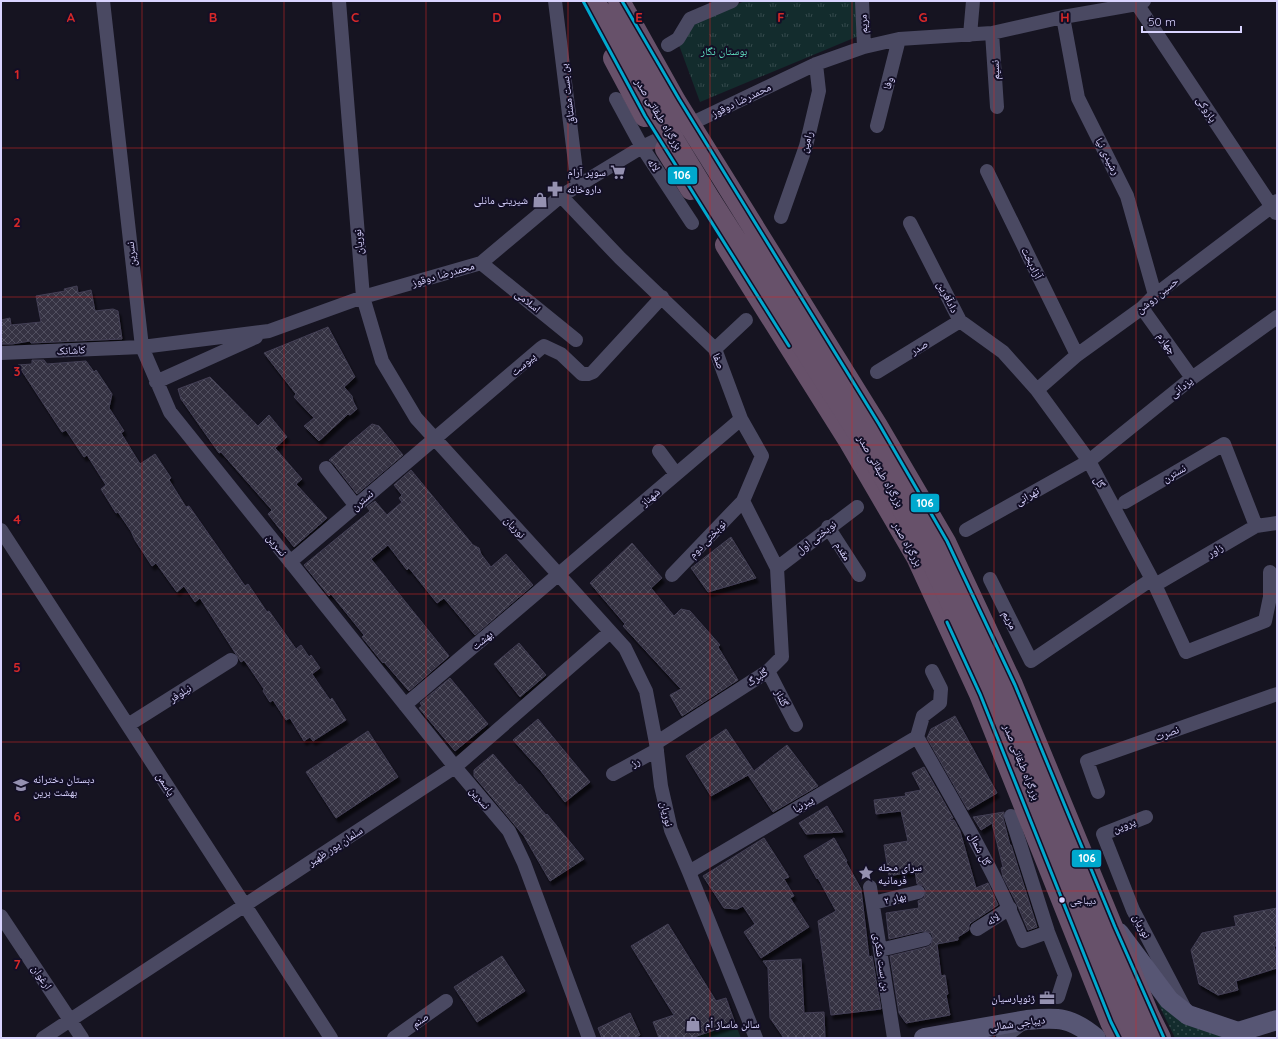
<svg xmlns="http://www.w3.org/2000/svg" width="1278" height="1039" viewBox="0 0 1278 1039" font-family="Quicksand,'Noto Naskh Arabic',sans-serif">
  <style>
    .grass { fill: url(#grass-dots) }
    .park { fill: url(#park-tufts) }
    .garden { fill: #132c2d }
    .building { fill: url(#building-cross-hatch); stroke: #433f54; filter: url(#shadow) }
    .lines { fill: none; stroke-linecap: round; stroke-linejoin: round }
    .street { stroke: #4a4962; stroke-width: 14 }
    .secondary { stroke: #575674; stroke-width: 20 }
    .highway { stroke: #67516a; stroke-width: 22 }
    .highway-bridge { stroke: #67516a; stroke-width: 22 }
    .bus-1-casing { stroke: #130f26; stroke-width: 6 }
    .bus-1 { stroke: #00a9ce; stroke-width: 3 }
    .grid { fill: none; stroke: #d62828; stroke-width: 1; stroke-opacity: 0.55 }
    .bus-dot { fill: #d9d4ff; stroke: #130f26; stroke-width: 1.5 }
    .labels { text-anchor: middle; stroke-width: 4; stroke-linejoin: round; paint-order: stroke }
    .bus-label { font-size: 10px; fill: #d9d4ff; stroke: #130f26; text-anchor: start }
    .street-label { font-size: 11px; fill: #d9d4ff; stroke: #130f26 }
    .park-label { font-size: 11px; fill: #5fe0c0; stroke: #130f26 }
    .poi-label { font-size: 11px; fill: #d9d4ff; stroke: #130f26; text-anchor: start }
    .grid-label { font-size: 13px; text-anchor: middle; font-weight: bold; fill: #d62828; stroke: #130f26; stroke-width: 4; stroke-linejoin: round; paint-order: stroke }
    .line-badge { stroke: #130f26; stroke-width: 1.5 }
    .badge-label { font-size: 11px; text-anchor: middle; font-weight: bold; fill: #fff }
  </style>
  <defs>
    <pattern id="grass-dots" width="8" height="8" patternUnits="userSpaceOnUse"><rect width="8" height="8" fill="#132c2d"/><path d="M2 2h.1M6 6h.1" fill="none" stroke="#354a4c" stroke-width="1.8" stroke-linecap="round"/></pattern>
    <pattern id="park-tufts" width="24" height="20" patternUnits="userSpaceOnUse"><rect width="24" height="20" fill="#132c2d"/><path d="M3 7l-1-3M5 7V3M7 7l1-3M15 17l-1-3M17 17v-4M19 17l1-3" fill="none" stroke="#354a4c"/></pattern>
    <pattern id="building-cross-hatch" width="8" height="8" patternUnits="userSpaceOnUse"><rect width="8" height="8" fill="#343243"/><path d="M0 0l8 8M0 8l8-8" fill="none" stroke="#514f5f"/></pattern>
    <filter id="shadow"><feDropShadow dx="2.5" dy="4.5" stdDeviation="1" flood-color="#0009"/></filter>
  </defs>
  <rect width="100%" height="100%" fill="#161421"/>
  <!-- grass -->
  <path class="grass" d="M1156,999l5,4 67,30 -8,5h-45z"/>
  <!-- park -->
  <path class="park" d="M745,1h115l1,34 -161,67 -21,-57 13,-22z"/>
  <!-- garden -->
  <path class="garden" d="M735,1023l6,15h-48z"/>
  <!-- building -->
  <path class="building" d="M77,286l1,7 13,-3 4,21 18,-2 5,2 4,28 -91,4 -1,-2 -18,3h-11v-24l9,-2 1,7 30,-3 -5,-26 29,-5 -1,-2z
    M328,327l27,50 -11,10 8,9 1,5 4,8 -7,6 -2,-1 -29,27 -15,-15 10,-8 -20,-21 2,-3 -32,-41z
    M32,360h12l3,4 39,-3 8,11 2,-2 16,24 -3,14 15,23 -3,2 19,31 15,-10 16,24 -2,2 17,27 3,-1 56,80 3,-2 19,28 2,-1 27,38 5,-4 8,12 2,-2 9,13 -8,6 18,26 2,-2 14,22 -33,21 -3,-4 -6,4 -14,-23 -4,2 -13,-20 -3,2 -7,-11 1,-2 -15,-22 -5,-7 -3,2 -41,-64 -5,4 -11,-16 -7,6 -21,-29 -4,3 -17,-26 -4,-9 -13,-19 -2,1 -15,-24 5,-4 -19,-30 -3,2 -18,-27 -4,2 -44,-67 14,-1z
    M210,377l48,49 11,-11 18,22 -12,11 27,31 -6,5 31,34 -33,29 -26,-33 4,-4 -51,-58 -2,1 -38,-54 -3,-10z
    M372,424l7,2 24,29 -46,39 -24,-31 -4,-3z
    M411,470l62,75 6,3 2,6 10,13 15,-13 27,31 -58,50 -31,-37 -7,5 -28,-35 -2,2 -19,-25 -17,14 78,97 -40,35 -25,-29 -1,1 -21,-26 2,-2 -33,-41 -2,2 -25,-31 66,-54 -3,-4 8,-6 12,14 15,-13 -3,-4 3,-3 -8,-10z
    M731,537l25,41 -48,14 -17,-24z
    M632,543l30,35 -11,10 23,28 7,-7 9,2 30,34 -2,2 20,33 -56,36 -12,-21 11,-6 -58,-63 2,-2 -35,-41z
    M519,643l27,32 -26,22 -26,-33z
    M450,678l38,46 -33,27 -36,-43 3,-2 -2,-3z
    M955,716l42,77 -29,17 -41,-72 4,-9z
    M538,719l52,63 -25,20 -24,-31 -28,-31z
    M726,729l28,42 33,-26 31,41 -45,26 -25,-37 2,-1 -39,22 -25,-40z
    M368,731l30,46 -62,41 -30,-46z
    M493,754l26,31 1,-1 26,31 1,-1 37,45 -34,22 -26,-45 -50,-60v-6z
    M924,767l29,51 -6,3 7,-1 6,11 16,57 12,-5 10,22 -26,17 -3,3v5l-11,7v3l-21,4 4,32 4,-1 3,19 -2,1 4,20 -44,8 -7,-10 -9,-57 37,-9 4,-2 2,-8 -2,-4 -8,-2 -34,8 -3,-26 33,-5 -1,-7 6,-3 2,-8 -2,-4 -7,-2 -2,-13 -26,5 -5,-31 24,-4 -7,-30 -25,3 -2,-14 32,-4 -1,-3 16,-3 -9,-17z
    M827,806l16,26 -37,2 -7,-11z
    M1004,812l-1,6 7,27h1l26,82 -9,3 -11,-26 -14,-27 -2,-9 2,-1 -11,-44 -11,7 -8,-13z
    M764,838l25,39 -5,2 10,17 -4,2 19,29 -48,31 -17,-26 11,-8 -12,-18 -6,3 -13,-1 -21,-32z
    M834,838l13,23 -1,1 15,27 8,68 3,-1 9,53 -50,6 -13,-94 18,-10 -18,-33 -1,1 -13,-23z
    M1277,908v38h-3l3,12v10l-41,13 2,9 -20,5 -19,-11 -8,-34 11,-17 34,-7 -2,-10z
    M668,924l48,77 10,-3 9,25 -44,15h-32l-6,-16 21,-7 -43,-69z
    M502,956l23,35 -48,31 -23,-35z
    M801,959l3,54 20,-1 1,26h-41l-14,-20 -2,-50 -5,-7z
    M630,1013l10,22 -6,3h-32l-4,-10z"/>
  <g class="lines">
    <!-- street -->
    <path class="street" d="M103,1l39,346 28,65 285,355 54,64 15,32 65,175
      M339,1l24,296 19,64 34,57 143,157 66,73 21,43 10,52 5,43 10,44 18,42 67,166
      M555,1l23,186
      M862,1l2,46
      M1137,4l139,209
      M1063,17l15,81 49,98 28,99
      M992,33l5,74
      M970,35l3,-34
      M668,45l10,-6 12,-20 42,-18
      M616,99l26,48 50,76
      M877,126l22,-87
      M987,171l90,184
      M561,196l59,62 95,91 26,70 21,37 -19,45 -71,74
      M781,217l25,-71 13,-55 -3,-27
      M910,223l50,98 43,31 34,38 52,71 66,124 31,67 79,-31 5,-24v-25
      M481,263l95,77
      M1142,308l50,70
      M715,349l31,-29
      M1,353l141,-6 127,-16 94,-34 118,-34 80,-67 81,-49 174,-83 48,-17 35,-8 93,-6 71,-16 74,-13 7,-3
      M877,372l83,-51
      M156,382l100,-45
      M1037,390l40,-35 65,-47 13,-13 116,-88 6,-6
      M659,451l17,23
      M326,468l30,38
      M1125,502l99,-58 32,82
      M828,527l31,48
      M1,530l330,508
      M966,530l123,-69 103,-83 85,-61
      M290,562l251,-214 3,-2 17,8 21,20h6l5,-2 69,-75
      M777,568l80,-61
      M990,579l41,82 121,-82
      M1155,585l101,-59 21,-3
      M768,671l28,54
      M405,705l336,-286
      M128,725l103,-65
      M917,737c38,67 77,132 106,204l25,-9
      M917,737l6,-21 17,-13 1,-14 -9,-18
      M656,743l112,-72 14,-14 -5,-89 -34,-67
      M613,774l44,-24
      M1098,792l-11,-31 190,-67
      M1011,816l37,116 17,43 -7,22
      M1146,817l-43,17 30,76 53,101
      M689,872l228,-135
      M870,887l24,151
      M873,903l45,-11
      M1,916l81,122
      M977,929l33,-21
      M880,950l45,-11
      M43,1038l412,-271 155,-135
      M394,1038l52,-37
      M1003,1038l20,-15"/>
    <!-- secondary -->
    <path class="secondary" d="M1119,933l50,67 19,15 50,17
      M924,1038l103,-18c31,-3 44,-3 69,18
      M1231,1038l7,-6 39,-12"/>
    <!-- highway -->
    <path class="highway" d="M614,58l31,58
      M666,149l25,40
      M726,245l124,197 67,115 63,137 131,328 8,16"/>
    <!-- highway-bridge -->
    <path class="highway-bridge" d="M594,1l61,109 53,87 152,238 67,115 63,135 134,327 13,26
      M619,1l56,100 202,325 68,116 67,143 136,329 12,24"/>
    <!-- bus-1 casing -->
    <g class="bus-1-casing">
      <path id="bus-1" d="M583,1l62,115 144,230
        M622,1l57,98 200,325 68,117 68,144 100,242 49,111
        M947,622l33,72 131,328 8,16"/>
    </g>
    <!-- bus-1 -->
    <use href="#bus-1" class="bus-1"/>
  </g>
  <!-- grid -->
  <path class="grid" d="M142,1v1037M284,1v1037M426,1v1037M568,1v1037M710,1v1037M852,1v1037M994,1v1037M1136,1v1037M1,148h1276M1,297h1276M1,445h1276M1,594h1276M1,742h1276M1,891h1276"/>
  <!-- icons -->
  <defs>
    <g id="supermarket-bare" transform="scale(1.2)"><path d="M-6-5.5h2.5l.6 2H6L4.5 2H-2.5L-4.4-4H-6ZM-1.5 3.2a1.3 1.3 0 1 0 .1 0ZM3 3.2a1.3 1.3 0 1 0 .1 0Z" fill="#9591b1" stroke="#130f26" stroke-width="2.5" paint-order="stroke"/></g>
    <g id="pharmacy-bare" transform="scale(1.2)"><path d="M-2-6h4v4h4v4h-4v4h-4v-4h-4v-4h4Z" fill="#9591b1" stroke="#130f26" stroke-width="2.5" paint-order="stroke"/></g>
    <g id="shop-bare" transform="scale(1.2)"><path d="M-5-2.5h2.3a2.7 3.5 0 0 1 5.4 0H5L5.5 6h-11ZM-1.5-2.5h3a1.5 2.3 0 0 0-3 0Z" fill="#9591b1" stroke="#130f26" stroke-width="2.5" paint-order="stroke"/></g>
    <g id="school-bare" transform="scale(1.2)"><path d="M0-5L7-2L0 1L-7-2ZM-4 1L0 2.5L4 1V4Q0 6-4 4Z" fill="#9591b1" stroke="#130f26" stroke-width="2.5" paint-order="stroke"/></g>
    <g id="sight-bare" transform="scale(1.2)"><path d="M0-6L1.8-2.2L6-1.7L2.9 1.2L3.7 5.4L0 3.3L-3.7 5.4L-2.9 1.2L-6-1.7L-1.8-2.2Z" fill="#9591b1" stroke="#130f26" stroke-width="2.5" paint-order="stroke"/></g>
    <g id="office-bare" transform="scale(1.2)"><path d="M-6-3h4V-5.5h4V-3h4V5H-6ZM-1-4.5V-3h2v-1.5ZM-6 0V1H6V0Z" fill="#9591b1" stroke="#130f26" stroke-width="2.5" paint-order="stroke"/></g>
  </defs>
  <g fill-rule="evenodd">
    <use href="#supermarket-bare" x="618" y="172"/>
    <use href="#pharmacy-bare" x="555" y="189"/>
    <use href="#shop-bare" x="540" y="200"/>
    <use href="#school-bare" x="21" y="785"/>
    <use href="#sight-bare" x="866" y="873"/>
    <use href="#office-bare" x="1047" y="998"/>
    <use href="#shop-bare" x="693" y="1024"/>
  </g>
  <!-- markers -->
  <circle class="bus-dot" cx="1062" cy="900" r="3.5"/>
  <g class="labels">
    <!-- bus labels -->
    <g class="bus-label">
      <text x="1070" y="904">دیباجی</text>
    </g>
    <!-- street labels -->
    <g class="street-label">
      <text transform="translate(863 24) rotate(-92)" y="4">مریم</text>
      <text transform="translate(995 70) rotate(-93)" y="4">نسیم</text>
      <text transform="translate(888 83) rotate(-76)" y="4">وفا</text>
      <text transform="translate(567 94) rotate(-97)" y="4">بن بست مشتاق</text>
      <text transform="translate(741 100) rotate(-26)" y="4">محمدرضا دوقوز</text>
      <text transform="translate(1207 109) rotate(57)" y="4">پازوکی</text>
      <text transform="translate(659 114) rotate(59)" y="4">بزرگراه طبقاتی صدر</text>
      <text transform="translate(806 142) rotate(-75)" y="4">رامین</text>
      <text transform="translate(1108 156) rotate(63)" y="4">رشیدی نیا</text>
      <text transform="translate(654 165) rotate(57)" y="4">لاله</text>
      <text transform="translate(358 242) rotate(-95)" y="4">نوریان</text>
      <text transform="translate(131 254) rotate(-96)" y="4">نسرین</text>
      <text transform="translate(1032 263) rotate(64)" y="4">آزادبخت</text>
      <text transform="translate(443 274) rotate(-16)" y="4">محمدرضا دوقوز</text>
      <text transform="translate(1157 295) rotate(-39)" y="4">حسین روشن</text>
      <text transform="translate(948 297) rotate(63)" y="4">دادآفرین</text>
      <text transform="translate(528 301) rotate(39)" y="4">اسلامی</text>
      <text transform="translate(1167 343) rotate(54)" y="4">چهارم</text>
      <text transform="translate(919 347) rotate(-31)" y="4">صدر</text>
      <text transform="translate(71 350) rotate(-3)" y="4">کاشانک</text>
      <text transform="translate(719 361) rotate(69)" y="4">صفا</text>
      <text transform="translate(523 364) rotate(-41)" y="4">پیوست</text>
      <text transform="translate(1181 387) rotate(-38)" y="4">یزدانی</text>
      <text transform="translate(881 471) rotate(60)" y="4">بزرگراه طبقاتی صدر</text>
      <text transform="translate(1174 473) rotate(-30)" y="4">نسترن</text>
      <text transform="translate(1100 482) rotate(62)" y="4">گل</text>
      <text transform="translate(1027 496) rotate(-30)" y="4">تهرانی</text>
      <text transform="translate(650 497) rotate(-41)" y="4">شهناز</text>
      <text transform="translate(362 500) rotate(-40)" y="4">نسترن</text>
      <text transform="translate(515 527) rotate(47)" y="4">نوریان</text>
      <text transform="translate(816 537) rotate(-38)" y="4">نوبختی اول</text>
      <text transform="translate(707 539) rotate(-46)" y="4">نوبختی دوم</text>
      <text transform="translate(908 544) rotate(61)" y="4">بزرگراه صدر</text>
      <text transform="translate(277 545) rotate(51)" y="4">نسرین</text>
      <text transform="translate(1215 550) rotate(-30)" y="4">زاور</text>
      <text transform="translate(843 551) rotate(57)" y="4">مقدم</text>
      <text transform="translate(1010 620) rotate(63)" y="4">مریم</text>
      <text transform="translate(482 640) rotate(-40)" y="4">بهشت</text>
      <text transform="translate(757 677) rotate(-34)" y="4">گلبرگ</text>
      <text transform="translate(180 693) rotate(-32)" y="4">نیلوفر</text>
      <text transform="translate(782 698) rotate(63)" y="4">گلناز</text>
      <text transform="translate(1167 733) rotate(-20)" y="4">نصرت</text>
      <text transform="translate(635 762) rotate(-29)" y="4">رز</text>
      <text transform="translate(1022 762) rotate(68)" y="4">بزرگراه طبقاتی صدر</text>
      <text transform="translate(166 784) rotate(57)" y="4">یاسمن</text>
      <text transform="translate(480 798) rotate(50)" y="4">نسرین</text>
      <text transform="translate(803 804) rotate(-31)" y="4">پیرنیا</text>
      <text transform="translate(667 814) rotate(77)" y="4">نوریان</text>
      <text transform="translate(1124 825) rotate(-22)" y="4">پروین</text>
      <text transform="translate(335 846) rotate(-33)" y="4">سلمان پور ظهیر</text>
      <text transform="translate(980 849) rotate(63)" y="4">گل شمال</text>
      <text transform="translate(895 898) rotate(-13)" y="4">بهار ۲</text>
      <text transform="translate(993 919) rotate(-32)" y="4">لاله</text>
      <text transform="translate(1142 926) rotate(62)" y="4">نوریان</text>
      <text transform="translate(882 962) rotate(81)" y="4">بن بست شکرى</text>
      <text transform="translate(42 977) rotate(56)" y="4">ارغوان</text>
      <text transform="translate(420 1020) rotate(-35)" y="4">صنم</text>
      <text transform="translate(1017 1023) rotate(-8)" y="4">دیباجی شمالی</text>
    </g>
    <!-- park labels -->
    <g class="park-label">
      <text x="724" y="55">بوستان نگار</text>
    </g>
    <!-- poi labels -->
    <g class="poi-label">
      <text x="606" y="176" text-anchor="end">سوپر آرام</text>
      <text x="567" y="193">داروخانه</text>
      <text x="528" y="204" text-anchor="end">شیرینی مانلی</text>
      <text x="33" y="783">دبستان دخترانه<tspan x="33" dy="13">بهشت برین</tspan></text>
      <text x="878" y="871">سرای محله<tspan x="878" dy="13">فرمانیه</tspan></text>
      <text x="1035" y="1002" text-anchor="end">ژئوپارسیان</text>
      <text x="705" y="1028">سالن ماساژ اُم</text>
    </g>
  </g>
  <g class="grid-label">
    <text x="71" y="22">A</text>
    <text x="213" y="22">B</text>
    <text x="355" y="22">C</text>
    <text x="497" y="22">D</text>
    <text x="639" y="22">E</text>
    <text x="781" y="22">F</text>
    <text x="923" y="22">G</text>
    <text x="1065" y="22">H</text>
    <text x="17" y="79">1</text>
    <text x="17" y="227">2</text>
    <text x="17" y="376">3</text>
    <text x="17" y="524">4</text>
    <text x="17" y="672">5</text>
    <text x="17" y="821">6</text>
    <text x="17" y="969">7</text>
  </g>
  <g class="line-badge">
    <rect x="667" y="166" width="31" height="19" rx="4" fill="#00a9ce"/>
    <rect x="910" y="493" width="30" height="20" rx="4" fill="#00a9ce"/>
    <rect x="1071" y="849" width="31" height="19" rx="4" fill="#00a9ce"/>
  </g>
  <g class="badge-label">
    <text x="682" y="179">106</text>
    <text x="925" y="507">106</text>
    <text x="1087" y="862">106</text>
  </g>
  <!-- border -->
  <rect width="1278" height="1039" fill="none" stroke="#d9d4ff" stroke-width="4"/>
  <!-- scale -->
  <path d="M1142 26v6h99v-6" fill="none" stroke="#d9d4ff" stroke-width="2"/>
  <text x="1148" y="26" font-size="12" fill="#d9d4ff" stroke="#130f26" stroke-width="3" paint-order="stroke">50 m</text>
</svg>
